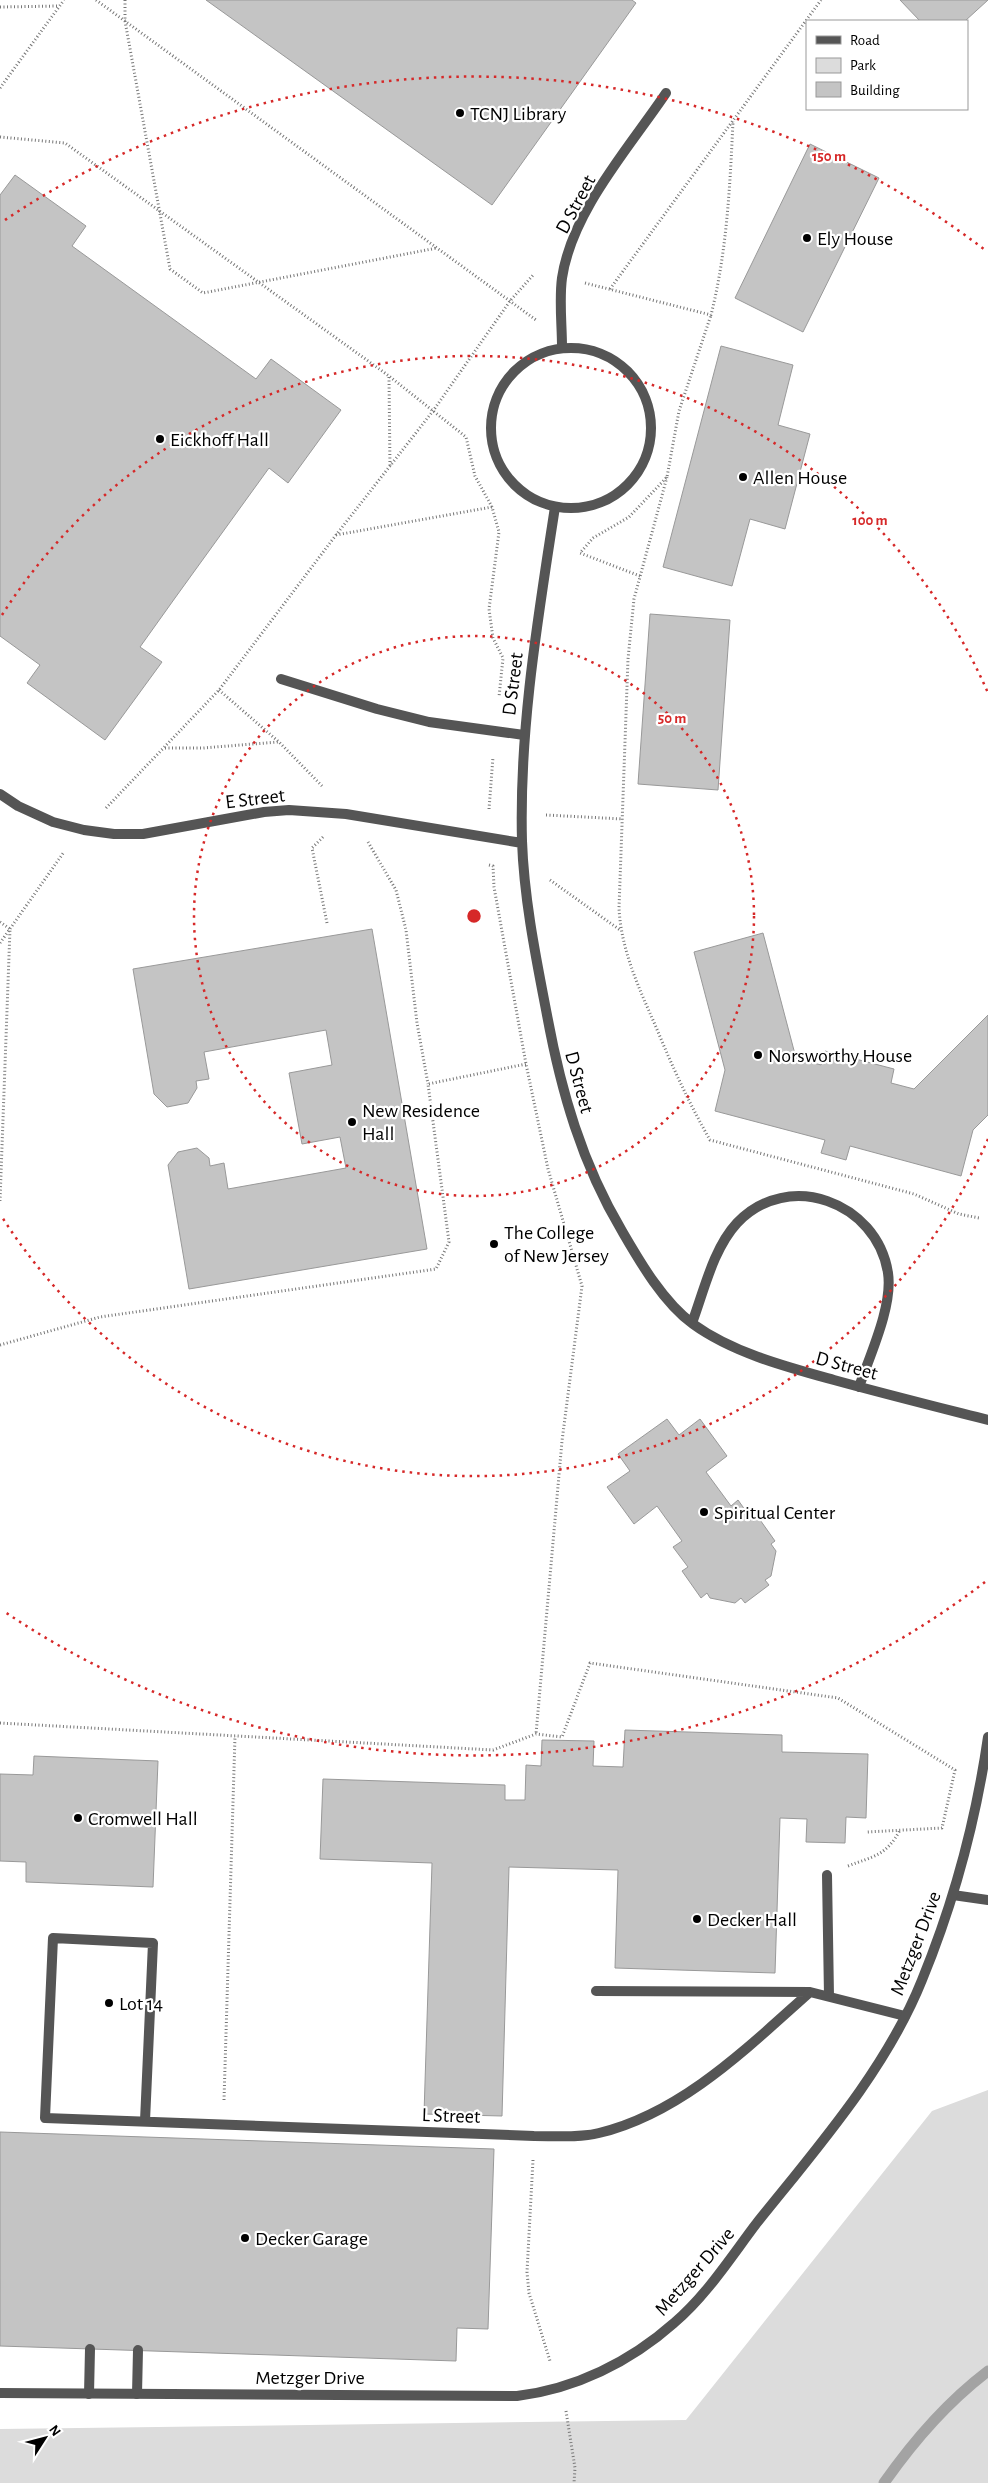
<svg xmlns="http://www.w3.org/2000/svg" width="988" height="2483" viewBox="0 0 988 2483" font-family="'Alegreya Sans',sans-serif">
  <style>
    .green { fill: #dcdcdc }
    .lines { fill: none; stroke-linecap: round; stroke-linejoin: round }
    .stream { stroke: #a3a3a3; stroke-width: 11 }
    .building { fill: #c4c4c4; stroke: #999 }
    .path { stroke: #777; stroke-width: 3; stroke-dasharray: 1 2.5; stroke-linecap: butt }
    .service { stroke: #555; stroke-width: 10 }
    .minor { stroke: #555; stroke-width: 10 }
    .ring { fill: none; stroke: #d62828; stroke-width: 2.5; stroke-dasharray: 2.5 5 }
    .poi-dot { fill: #000; stroke: #fff; stroke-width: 2 }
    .labels { text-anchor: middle; stroke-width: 4.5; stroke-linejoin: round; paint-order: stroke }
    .poi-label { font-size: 20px; fill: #000; stroke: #fff; text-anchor: start }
    .street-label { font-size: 20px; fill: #000; stroke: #fff }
    .centre { fill: #d62828; stroke: #fff; stroke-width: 2.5 }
    .ring-label { font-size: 15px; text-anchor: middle; font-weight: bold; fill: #d62828; stroke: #fff; stroke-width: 4.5; stroke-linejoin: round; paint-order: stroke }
  </style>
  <rect width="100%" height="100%" fill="#fff"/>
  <!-- green -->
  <path class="green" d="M988,2090v393h-988v-54l686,-9 246,-309z"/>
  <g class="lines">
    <!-- stream -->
    <path class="stream" d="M884,2483c30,-43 62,-80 104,-112"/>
  </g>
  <!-- building -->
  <path class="building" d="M206,0h426l4,3 -144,202z
    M900,0h88l-23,21h-45z
    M810,144l69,34 -76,154 -68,-34z
    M15,175l71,51 -14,20 184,133 15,-20 70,51 -53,73 -19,-15 -94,130 -35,49 22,15 -57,78 -78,-57 13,-18 -40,-29v-441z
    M721,346l72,19 -15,60 32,9 -25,95 -35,-10 -18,67 -69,-19z
    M650,614l80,6 -12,170 -80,-6z
    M372,929l55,320 -238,40 -21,-124 10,-13 19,-4 12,10 1,8 14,-3 4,26 118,-21 -6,-31 -38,7 -13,-71 43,-8 -6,-35 -122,22 5,27 -13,2 1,7 -9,15 -21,4 -13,-13 -21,-125z
    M763,933l33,125 25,7 4,-14 69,18 -3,14 23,6 74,-74v100l-15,15 -12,46 -111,-30 -4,14 -25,-7 4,-13 -110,-29 10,-41 -31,-118z
    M667,1419l12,16 21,-16 27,37 -21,16 25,34 7,-6 15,21 5,-4 17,24 -4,3 5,7 -5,25 -6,4 4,5 -24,18 -4,-5 -6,5 -25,-5 -3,-5 -6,5 -19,-27 6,-4 -15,-20 9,-6 -25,-35 -23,18 -27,-37 23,-16 -12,-17z
    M625,1730l157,5v17l86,2 -2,64 -20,-1 -1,26 -39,-1 1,-23 -27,-1 -5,155 -160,-5 3,-98 -109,-3 -7,249 -78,-2 8,-251 -112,-4 3,-80 182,6v15h20l1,-35 15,1 1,-26 52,1 -1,25 30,1z
    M34,1756l124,5 -5,126 -127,-5v-20l-26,-1v-87l33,1z
    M0,2132l494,17 -6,180 -31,-1 -1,33 -456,-15z"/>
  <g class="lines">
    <!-- path -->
    <path class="path" d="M96,0l440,320
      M125,0v21l45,248 33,24 234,-45
      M0,7l59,-1
      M0,88l64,-88
      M0,137l65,6 324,233 77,61 9,39 17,31 7,25 -10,77 4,29 10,20 -4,39
      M585,283l126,32c16,-64 19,-129 22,-194
      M610,289l211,-289
      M389,377l1,91
      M667,477l-33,122 -6,60 -9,249c2,42 20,80 37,119 16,39 33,76 54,113l204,54 45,20 20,4
      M336,535l156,-28
      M640,576l-60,-23 13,-15 36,-21 38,-40 12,-66 32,-96
      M219,690l60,52 43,44
      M165,748h38l75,-6
      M106,808l113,-118 117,-155 97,-124 77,-110 24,-27
      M489,809l4,-52
      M546,815l77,4
      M323,837l-11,11 15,75
      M368,842l28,48 10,40 11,93 11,61
      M489,865l4,1 1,21 32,177 22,105 34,117 -20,155 -26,293
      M550,880l70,50
      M0,922l10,7 -10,272
      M0,943l64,-91
      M0,1345l100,-28 336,-48 13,-27 -21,-158 98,-20
      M0,1723l493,27 43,-16 26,3 28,-74 248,35 117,72 -13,58 -75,4
      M848,1866c26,-10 38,-10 52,-36
      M224,2100l11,-364
      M533,2160l-6,112 2,21 21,68
      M566,2411l9,57 -1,15"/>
    <!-- service -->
    <path class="service" d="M562,347c0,-22 -3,-47 0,-69 10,-67 67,-130 104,-185
      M491 428a80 80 0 1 1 160 0a80 80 0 1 1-160 0Z
      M555,507c-17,111 -36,222 -33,334 2,58 14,117 25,174 14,76 35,149 75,216 18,31 41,71 71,93 40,29 94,43 141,56 51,14 103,27 154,40
      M281,679l96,30 52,13 95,13
      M0,794l18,12 35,16 31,8 30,4h29l121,-22 25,-2 57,4 176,29
      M692,1323c12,-32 21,-74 45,-100 51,-54 140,-21 151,50 5,33 -18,82 -29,114
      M827,1875l2,121
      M953,1895l35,5
      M596,1991l214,1 95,24
      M145,2121l8,-178 -100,-5 -8,180 489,18c21,0 45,2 65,-3 83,-20 149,-86 211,-141
      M89,2394l1,-45
      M137,2394l1,-44"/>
    <!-- minor -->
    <path class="minor" d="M0,2393l517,3c58,-7 113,-34 157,-73 32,-27 57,-66 82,-99 60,-75 130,-154 166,-244 32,-78 54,-160 66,-243"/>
  </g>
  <!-- distance rings -->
  <g class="ring">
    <circle cx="474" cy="916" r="280"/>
    <path d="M988 1139A560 560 0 0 1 2 1217M2 615A560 560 0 0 1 988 693"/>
    <path d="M985 1582A839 839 0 0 1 5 1612M5 220A839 839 0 0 1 985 250"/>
  </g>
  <!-- markers -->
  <g class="poi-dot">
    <circle cx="460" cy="113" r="5"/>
    <circle cx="807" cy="238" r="5"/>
    <circle cx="160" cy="439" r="5"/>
    <circle cx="743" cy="477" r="5"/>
    <circle cx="758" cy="1055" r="5"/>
    <circle cx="352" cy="1122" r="5"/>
    <circle cx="494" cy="1244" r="5"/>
    <circle cx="704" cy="1512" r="5"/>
    <circle cx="78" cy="1818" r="5"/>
    <circle cx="697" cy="1919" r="5"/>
    <circle cx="109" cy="2003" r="5"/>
    <circle cx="245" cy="2238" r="5"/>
  </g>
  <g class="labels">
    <!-- poi labels -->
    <g class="poi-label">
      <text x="470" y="120">TCNJ Library</text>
      <text x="817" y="245">Ely House</text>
      <text x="170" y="446">Eickhoff Hall</text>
      <text x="753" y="484">Allen House</text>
      <text x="768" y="1062">Norsworthy House</text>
      <text x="362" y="1117">New Residence<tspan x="362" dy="23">Hall</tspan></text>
      <text x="504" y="1239">The College<tspan x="504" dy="23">of New Jersey</tspan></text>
      <text x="714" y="1519">Spiritual Center</text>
      <text x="88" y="1825">Cromwell Hall</text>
      <text x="707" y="1926">Decker Hall</text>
      <text x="119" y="2010">Lot 14</text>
      <text x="255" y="2245">Decker Garage</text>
    </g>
    <!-- street labels -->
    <g class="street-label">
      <text transform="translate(575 204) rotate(-62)" y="7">D Street</text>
      <text transform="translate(512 684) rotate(-83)" y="7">D Street</text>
      <text transform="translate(255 798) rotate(-7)" y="7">E Street</text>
      <text transform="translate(580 1082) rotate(75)" y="7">D Street</text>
      <text transform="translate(847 1365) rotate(15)" y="7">D Street</text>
      <text transform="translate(915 1943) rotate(-69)" y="7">Metzger Drive</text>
      <text transform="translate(451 2115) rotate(2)" y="7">L Street</text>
      <text transform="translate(694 2271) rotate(-49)" y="7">Metzger Drive</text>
      <text x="310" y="2384">Metzger Drive</text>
    </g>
  </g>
  <circle cx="474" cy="916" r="8" class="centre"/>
  <g class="ring-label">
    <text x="829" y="161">150 m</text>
    <text x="870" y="525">100 m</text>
    <text x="672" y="723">50 m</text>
  </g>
  <!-- legend -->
  <rect x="806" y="20" width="162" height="90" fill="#ffffff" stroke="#999999"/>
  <rect x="816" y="36" width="25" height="8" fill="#555555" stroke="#999999"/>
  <text x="850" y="45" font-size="15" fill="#000000">Road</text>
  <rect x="816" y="58" width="25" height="15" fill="#dcdcdc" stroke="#999999"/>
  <text x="850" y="70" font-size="15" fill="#000000">Park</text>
  <rect x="816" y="82" width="25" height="15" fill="#c4c4c4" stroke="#999999"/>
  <text x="850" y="95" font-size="15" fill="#000000">Building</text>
  <!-- north arrow -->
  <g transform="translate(45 2438) rotate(54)" stroke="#ffffff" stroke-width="4" paint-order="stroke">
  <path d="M0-4L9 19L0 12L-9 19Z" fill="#000000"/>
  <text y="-8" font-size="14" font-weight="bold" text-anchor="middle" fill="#000000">N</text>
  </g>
</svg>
